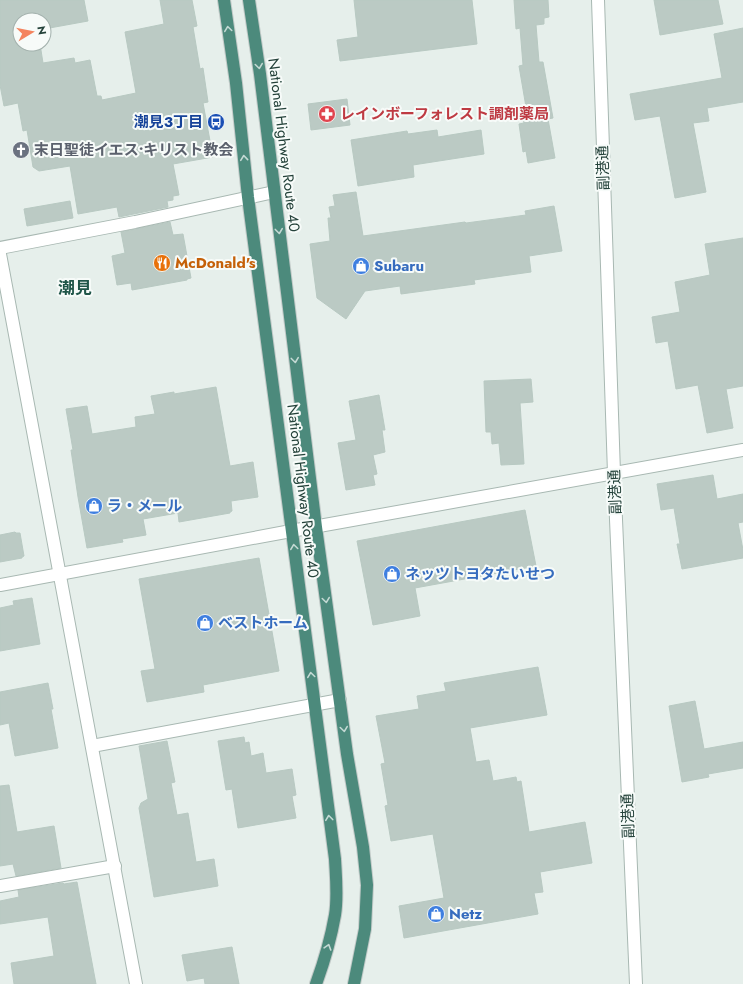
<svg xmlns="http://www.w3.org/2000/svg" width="743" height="984" viewBox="0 0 743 984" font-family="Jost,'Noto Sans JP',sans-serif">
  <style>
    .building { fill: #bbcac4; stroke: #b8c9c2 }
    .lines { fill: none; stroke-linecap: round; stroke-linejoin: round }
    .minor-casing { stroke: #a8b8b2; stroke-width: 14 }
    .tertiary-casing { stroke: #a8b8b2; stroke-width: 14 }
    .trunk-casing { stroke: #c2cac8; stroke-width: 14 }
    .minor { stroke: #fff; stroke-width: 12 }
    .tertiary { stroke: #fff; stroke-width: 12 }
    .trunk { stroke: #4c8a7c; stroke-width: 12 }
    .oneway { stroke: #c4d9d4 }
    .labels { text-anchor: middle; stroke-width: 4; stroke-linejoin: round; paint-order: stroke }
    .health-label { font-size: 15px; font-weight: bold; fill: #be3a42; stroke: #f7fbf9; text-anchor: start }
    .transit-label { font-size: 15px; font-weight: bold; fill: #164399; stroke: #f7fbf9; text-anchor: end }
    .street-label { font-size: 15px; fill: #24423a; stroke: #f7fbf9 }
    .worship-label { font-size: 15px; font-weight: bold; fill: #5b616d; stroke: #f7fbf9; text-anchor: start }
    .food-label { font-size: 15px; font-weight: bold; fill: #c56008; stroke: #f7fbf9; text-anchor: start }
    .shop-label { font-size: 15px; font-weight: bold; fill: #366cbe; stroke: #f7fbf9; text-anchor: start }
    .quarter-label { font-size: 17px; font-weight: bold; fill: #1f5548; stroke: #f7fbf9 }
  </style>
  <rect width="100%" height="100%" fill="#e6efeb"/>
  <!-- building -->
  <path class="building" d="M0,0h84l4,21 -44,8v-9h-24v24h20l3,19 31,-5 1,5 15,-3 7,36h4l1,4 34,-7 -11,-61 39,-8 -4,-24h32l5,26 -4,1 7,42 3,-1 5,34 -5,1 10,54 -40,7 6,31 -6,1v4l-6,1 1,6 -49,10 -2,-10 -39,7 -8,-48 -31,5 -6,-4 -6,-37 -4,1 -5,-28 -14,3 -4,-21z
    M354,0h118l5,44 -137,17 -3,-21 21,-3z
    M514,0h34l1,17 -5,1v6l-8,1 3,37h4l10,56 -5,1 7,39 -27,5 -2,-12 -3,1 -4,-28 5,-1 -3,-15 5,-1 -7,-41 4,-1 -3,-37 -4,1z
    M654,0h64l5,24 -63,11z
    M743,28v74l-36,6 2,13 -16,2 13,69 -31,6 -15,-82 -25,4 -5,-26 92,-16 -8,-44z
    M347,99l3,26 -39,5 -3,-26z
    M437,130l1,7 43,-7 3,24 -71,11 1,12 -56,9 -7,-46 56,-9 1,3z
    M356,192l7,44 102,-14 1,1 60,-8 -1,-4 29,-5 8,45 -33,5 2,16 -57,8 1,4 -74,10 -1,-8 -35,5 -19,28 -29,-21 -7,-54 20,-3 -2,-23h3l-2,-11 6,-1 -2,-11z
    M70,201l3,17 -46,8 -3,-17z
    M170,222l3,13 10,-1 8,44 -4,1v1l-55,10 -1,-7 -14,2 -5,-29 13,-3 -4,-21z
    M743,238v148l-17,3 7,39 -26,5 -9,-48 -22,4 -8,-48 -12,2 -4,-26 28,-5 -5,-30 35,-7 -5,-31z
    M531,379l2,23 -13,1 4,61 -23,1 -2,-22 -7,1 -1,-12h-5l-2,-51z
    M216,387l14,79 23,-4 5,35 -27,4 1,10 -2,1v1l-51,9 -1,-9 -35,6 3,16 -24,4 1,3 -36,6 -9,-51 -7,-47h2l-7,-41 21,-3 5,28 44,-7 -1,-10 20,-3 -4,-18 23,-4v2z
    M379,395l6,35h-3l3,22 -12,3 4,19 -4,1 2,10 -29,5 -8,-47 18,-3 -7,-39z
    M713,475l4,24 26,-5v28l-5,1 5,27v8l-61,11 -5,-25h3l-6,-36 -13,2 -4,-26z
    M525,510l11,56 -121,22 5,28 -47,9 -16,-84z
    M15,532l1,1h4l4,23 -2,1v1l-22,4v-27z
    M259,558l20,113 -76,14 1,7 -57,10 -6,-31 14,-2 -16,-90z
    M32,598l8,46 -40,7v-43l14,-3 -1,-4z
    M538,667l9,48 -77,13 6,34 13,-2 4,21 23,-4 1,5 4,-1 8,51 56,-10 7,41 -52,9 3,20 -9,1 4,21 -134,24 -5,-32 45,-8 -11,-64 -42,7 -6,-35 3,-1 -7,-41 4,-1 -9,-47 43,-7 -2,-13 29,-5 -2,-8z
    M48,683l5,26h-2l7,39 -43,8 -6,-33 -9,2v-33z
    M695,701l9,48 39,-7v26l-35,6 1,3 -27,5 -13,-76z
    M244,737l1,6 4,-1 2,14 12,-3 3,20 26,-4 4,26 -4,1 4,22 -58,10 -6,-39 -6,1 -8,-49z
    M167,741l8,41 -4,1 6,32 11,-2 8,49 18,-3 4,27 -64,11 -15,-89 2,-5 7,-4 -9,-53z
    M9,785l8,47 37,-6 7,42 -45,8 -3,-12 -13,2v-80z
    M77,882l19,102h-82l-3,-21 43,-7 -6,-39 -48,7v-23l19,-4 -1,-7 45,-7 1,1z
    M232,947l7,37h-34l-1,-6 -17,3 -5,-26z"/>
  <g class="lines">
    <!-- minor casing -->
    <g class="minor-casing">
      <path id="minor" d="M0,248l135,-26 139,-30
        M0,585l291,-54 452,-81
        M92,746l248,-46
        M0,886l115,-20"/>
    </g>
    <!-- tertiary casing -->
    <g class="tertiary-casing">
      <path id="tertiary" d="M598,0l16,473 22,511
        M0,254l136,730"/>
    </g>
    <!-- trunk casing -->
    <g class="trunk-casing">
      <path id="trunk" d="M224,0l12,83 12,114 87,662c1,19 3,38 0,56 -4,23 -11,47 -19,69
        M249,0l11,74 56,453 31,227 16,93 4,38 -2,44 -11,55"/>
    </g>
    <!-- minor -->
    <use href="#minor" class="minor"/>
    <!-- tertiary -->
    <use href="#tertiary" class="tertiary"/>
    <!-- trunk -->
    <use href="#trunk" class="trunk"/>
  </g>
  <!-- one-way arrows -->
  <defs><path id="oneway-chevron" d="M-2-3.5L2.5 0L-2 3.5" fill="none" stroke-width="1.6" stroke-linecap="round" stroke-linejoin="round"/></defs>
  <g class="oneway">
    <use href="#oneway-chevron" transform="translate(228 29) rotate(-98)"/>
    <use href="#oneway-chevron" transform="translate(259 66) rotate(82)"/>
    <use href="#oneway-chevron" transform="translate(244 158) rotate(-96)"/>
    <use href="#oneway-chevron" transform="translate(279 231) rotate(83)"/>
    <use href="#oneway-chevron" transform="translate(295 360) rotate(83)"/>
    <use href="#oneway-chevron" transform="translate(294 547) rotate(-98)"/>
    <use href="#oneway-chevron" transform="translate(326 600) rotate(82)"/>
    <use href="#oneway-chevron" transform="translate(311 675) rotate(-98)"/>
    <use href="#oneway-chevron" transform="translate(344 729) rotate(82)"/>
    <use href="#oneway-chevron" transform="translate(329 818) rotate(-97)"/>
    <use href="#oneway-chevron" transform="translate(328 947) rotate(-73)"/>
  </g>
  <!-- icons -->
  <defs>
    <g id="pharmacy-disc" transform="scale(0.9)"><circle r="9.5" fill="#e0444e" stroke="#f7fbf9"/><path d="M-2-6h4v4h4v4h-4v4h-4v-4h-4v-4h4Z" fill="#fff"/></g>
    <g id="bus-disc" transform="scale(0.9)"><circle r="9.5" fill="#1a4fb4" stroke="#f7fbf9"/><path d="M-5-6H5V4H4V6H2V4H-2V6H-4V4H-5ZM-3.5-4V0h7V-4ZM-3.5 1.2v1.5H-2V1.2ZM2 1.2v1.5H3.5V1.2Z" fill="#fff"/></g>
    <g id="church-disc" transform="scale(0.9)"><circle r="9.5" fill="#6b7280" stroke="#f7fbf9"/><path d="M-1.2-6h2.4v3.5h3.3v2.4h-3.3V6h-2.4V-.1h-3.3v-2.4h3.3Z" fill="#fff"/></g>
    <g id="restaurant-disc" transform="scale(0.9)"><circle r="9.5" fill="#e8710a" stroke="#f7fbf9"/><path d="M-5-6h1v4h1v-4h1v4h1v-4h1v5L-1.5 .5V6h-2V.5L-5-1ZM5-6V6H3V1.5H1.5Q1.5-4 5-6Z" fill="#fff"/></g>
    <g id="shop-disc" transform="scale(0.9)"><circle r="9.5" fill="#3f7fe0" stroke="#f7fbf9"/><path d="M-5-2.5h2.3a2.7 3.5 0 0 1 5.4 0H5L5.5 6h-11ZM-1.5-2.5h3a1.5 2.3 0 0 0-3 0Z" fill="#fff"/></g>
  </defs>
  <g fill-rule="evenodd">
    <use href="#pharmacy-disc" x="327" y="114"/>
    <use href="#bus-disc" x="216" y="122"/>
    <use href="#church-disc" x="21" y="150"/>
    <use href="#restaurant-disc" x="162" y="263"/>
    <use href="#shop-disc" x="361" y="266"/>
    <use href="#shop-disc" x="94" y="506"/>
    <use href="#shop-disc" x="392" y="574"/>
    <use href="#shop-disc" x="205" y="623"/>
    <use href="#shop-disc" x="436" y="914"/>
  </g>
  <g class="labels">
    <!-- health labels -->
    <g class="health-label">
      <text x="340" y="119">レインボーフォレスト調剤薬局</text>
    </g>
    <!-- transit labels -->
    <g class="transit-label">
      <text x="203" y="127">潮見3丁目</text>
    </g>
    <!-- street labels -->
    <g class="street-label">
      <text transform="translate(284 145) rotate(83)" y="5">National Highway Route 40</text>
      <text transform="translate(603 168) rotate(-92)" y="5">副港通</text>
      <text transform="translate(303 491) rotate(83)" y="5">National Highway Route 40</text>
      <text transform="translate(615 492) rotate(-92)" y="5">副港通</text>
      <text transform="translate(628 816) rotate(-92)" y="5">副港通</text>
    </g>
    <!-- worship labels -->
    <g class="worship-label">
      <text x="34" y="155">末日聖徒イエス•キリスト教会</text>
    </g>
    <!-- food labels -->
    <g class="food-label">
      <text x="175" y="268">McDonald's</text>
    </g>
    <!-- shop labels -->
    <g class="shop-label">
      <text x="374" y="271">Subaru</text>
      <text x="107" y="511">ラ・メール</text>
      <text x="405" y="579">ネッツトヨタたいせつ</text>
      <text x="218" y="628">ベストホーム</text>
      <text x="449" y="919">Netz</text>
    </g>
    <!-- quarter labels -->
    <g class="quarter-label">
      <text x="75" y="294">潮見</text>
    </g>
  </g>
  <!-- north arrow -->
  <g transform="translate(32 32) rotate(80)"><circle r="19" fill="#f7fbf9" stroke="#a3b1ad"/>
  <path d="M0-3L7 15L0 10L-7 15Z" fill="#f4845f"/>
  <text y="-6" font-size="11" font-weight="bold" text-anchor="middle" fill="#24423a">N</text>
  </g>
</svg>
